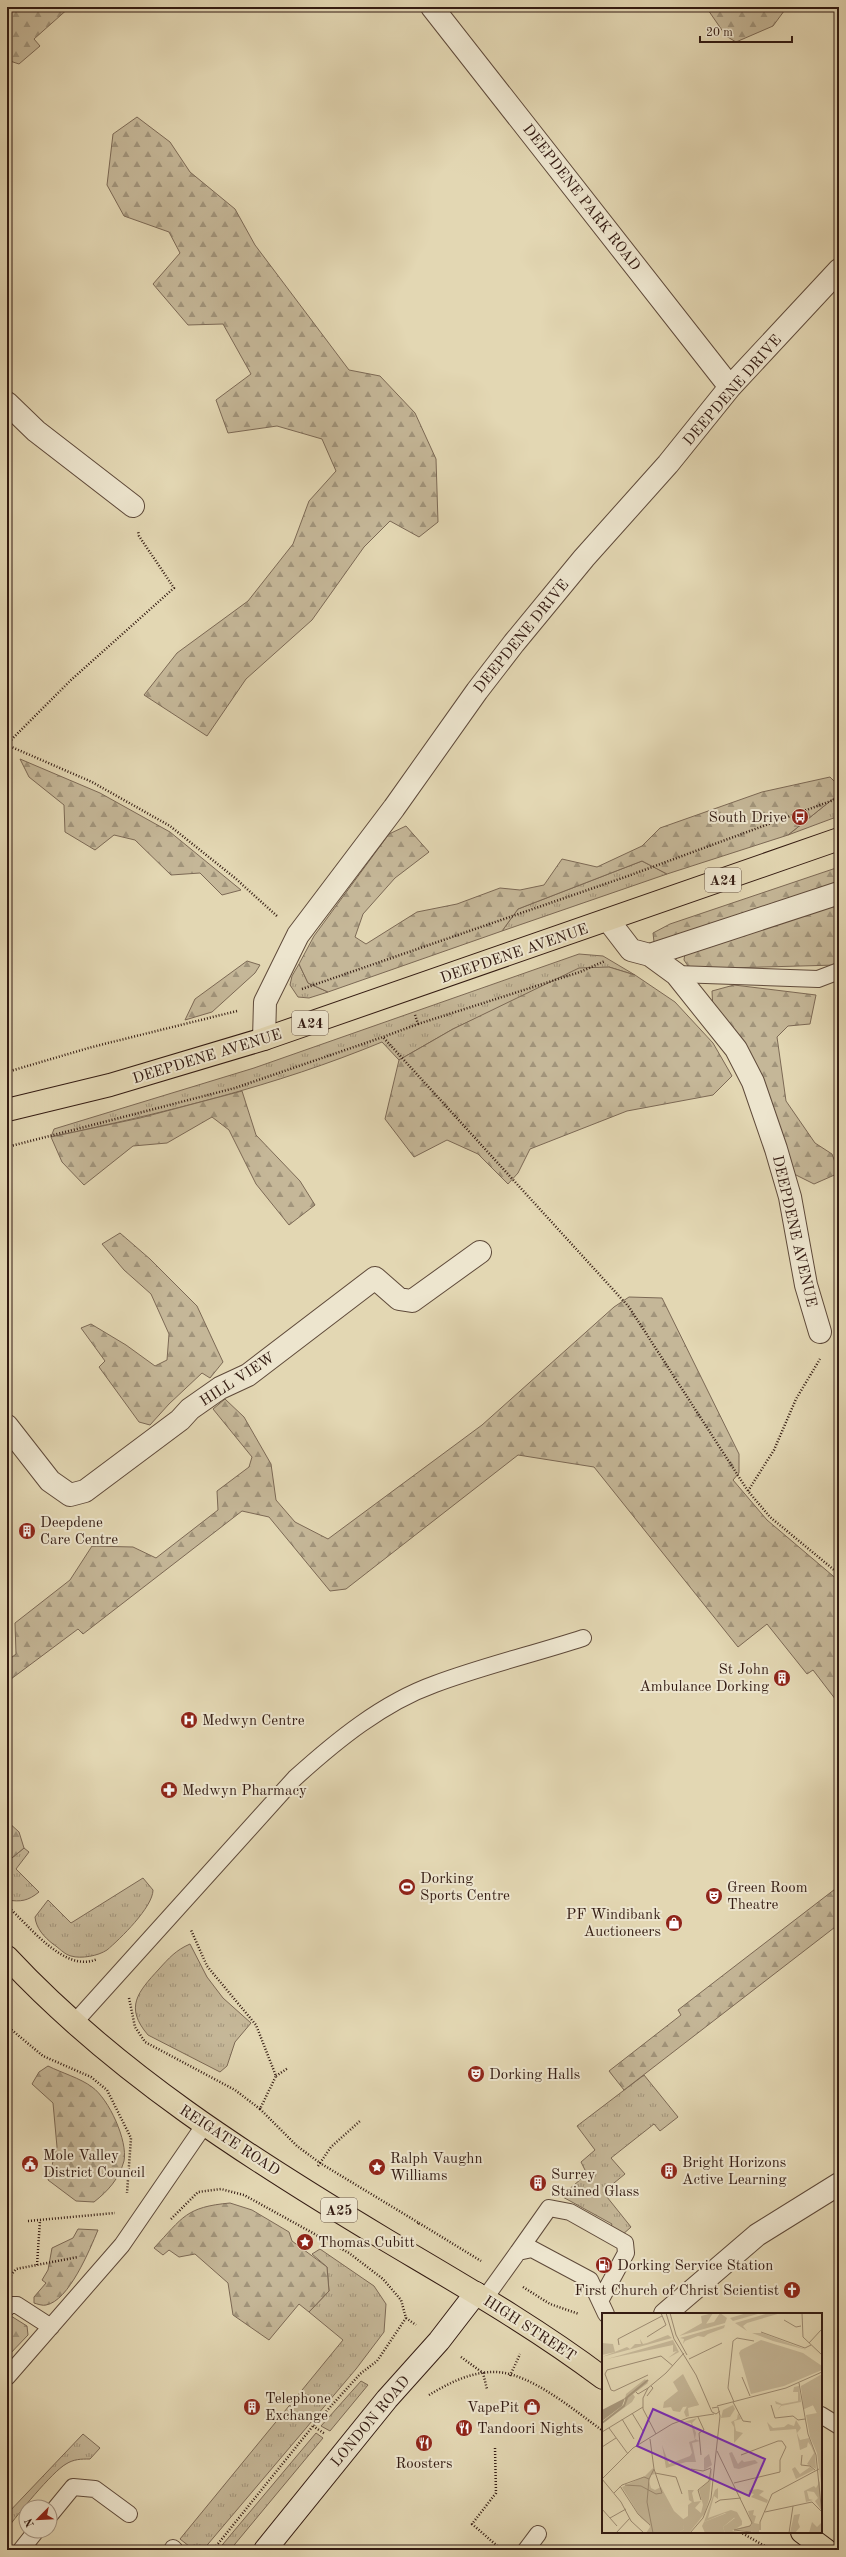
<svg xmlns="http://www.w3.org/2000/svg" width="846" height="2557" viewBox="0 0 846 2557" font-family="'Old Standard TT',serif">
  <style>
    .grass { fill: url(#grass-tufts); stroke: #7c6955 }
    .forest { fill: url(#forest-firs); stroke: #7c6955 }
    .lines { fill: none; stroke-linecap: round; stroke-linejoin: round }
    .lane-casing { stroke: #5f4a3a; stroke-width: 18 }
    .street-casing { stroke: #5f4a3a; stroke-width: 24 }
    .secondary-casing { stroke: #331b12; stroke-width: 24 }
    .primary-casing { stroke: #331b12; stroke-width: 24 }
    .highway-casing { stroke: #331b12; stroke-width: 24 }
    .path { stroke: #331b12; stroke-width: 2.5; stroke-dasharray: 1 2; stroke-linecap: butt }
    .lane { stroke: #ede5ce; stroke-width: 16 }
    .street { stroke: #ede5ce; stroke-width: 22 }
    .secondary { stroke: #ede5ce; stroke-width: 22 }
    .primary { stroke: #e3d7b3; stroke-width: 22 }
    .highway { stroke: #e3d7b3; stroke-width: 22 }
    .labels { text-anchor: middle; stroke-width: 4; stroke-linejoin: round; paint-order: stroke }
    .shield { fill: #ede5ce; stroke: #6b584a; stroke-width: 1 }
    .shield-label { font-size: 14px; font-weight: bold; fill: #331b12 }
    .street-label { font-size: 15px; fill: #331b12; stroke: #ede5ce }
    .poi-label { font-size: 15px; fill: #331b12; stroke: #ede5ce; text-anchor: start }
    .inset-river { fill: none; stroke: #a7977c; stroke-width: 2 }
    .inset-road { fill: none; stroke: #9d8c73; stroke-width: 1 }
    .view { fill: #7b2cbf; fill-opacity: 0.15; stroke: #7b2cbf; stroke-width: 2 }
    .inset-edge { fill: none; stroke: #331b12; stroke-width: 2 }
  </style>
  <defs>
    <pattern id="grass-tufts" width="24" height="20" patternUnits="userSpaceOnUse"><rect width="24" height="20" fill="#c5b798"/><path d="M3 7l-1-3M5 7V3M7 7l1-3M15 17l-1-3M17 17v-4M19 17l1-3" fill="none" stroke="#a1947b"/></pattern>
    <pattern id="forest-firs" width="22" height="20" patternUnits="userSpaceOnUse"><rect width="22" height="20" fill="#c5b798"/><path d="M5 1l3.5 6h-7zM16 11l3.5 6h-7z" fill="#a1947b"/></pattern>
  </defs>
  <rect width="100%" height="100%" fill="#e3d7b3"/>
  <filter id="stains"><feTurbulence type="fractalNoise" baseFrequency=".005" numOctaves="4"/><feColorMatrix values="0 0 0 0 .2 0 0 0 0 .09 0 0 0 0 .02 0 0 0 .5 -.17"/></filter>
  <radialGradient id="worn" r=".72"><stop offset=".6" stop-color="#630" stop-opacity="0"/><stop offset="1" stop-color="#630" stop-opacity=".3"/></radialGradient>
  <!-- grass -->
  <path class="grass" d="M839,794v22l-51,19z
    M642,861l25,13 -165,57 16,-22z
    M579,954l24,2 32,19 -26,-8 -93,33 -63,29 -54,31 -17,-18c-106,44 -219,71 -331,95l3,-8 200,-61z
    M299,964l9,19 20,9 -19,6 -11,-1 -8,-12 2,-9z
    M24,1848l5,4 -13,17 23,23c-11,9 -18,10 -32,8v-38z
    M143,1878l10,12c0,17 -33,49 -46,60 -9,6 -26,9 -36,6 -6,-1 -13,-9 -18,-12 -9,-7 -17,-16 -18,-27l13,-17 23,23z
    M190,1944l17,33 16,21 28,25 -16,19 -8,24 -7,6 -72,-37c-24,-28 -10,-43 11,-66 10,-11 17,-19 31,-25z
    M644,2075l34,42 -18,14 -6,-7 -43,34 14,16 -22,18 28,35 -10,9 -12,-6 3,-6 -51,-28 26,-22 -6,-12 14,-12 -18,-24z
    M320,2249l54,37 12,18 -2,28 -28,37 -153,181h-9l-14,-11 163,-199 -34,-28 20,-21 -2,-24 -15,-13z
    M361,2381l7,4 -38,46 -9,-5z
    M316,2433l7,5 -93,112h-12z
    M83,2434l17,14 -10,11c-9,0 -16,0 -24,5 -14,8 -49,51 -59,65v-15z"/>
  <!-- forest -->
  <path class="forest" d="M7,7h63l-36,32 6,7 -21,18 -12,-4z
    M706,7h81l-14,19 -37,16 -10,-6z
    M137,117l33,25 20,30 45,37 20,36 94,125 31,6 35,37 21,46 2,63 -19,15 -29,-16 -26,26 -52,73 -66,59 -39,57 -63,-41 33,-42 71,-52 45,-57 16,-43 27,-30 -14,-32 -45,-13 -49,7 -12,-33 35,-26 -28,-50 -35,1 -35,-41 27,-31 -11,-21 -45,-16 -17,-31 6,-51z
    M20,759l80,34 70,39 71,58 -19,5 -22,-22 -29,2 -36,-35 -21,-5 -19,15 -30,-18 -1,-27 -35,-28z
    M830,777l9,9v8l-51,41 -121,39 -25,-13 -124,48 -16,22 -174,61 -20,-9 -9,-19 15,-28 75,-102 17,-8 23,26 -34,26 -32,36 -8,23 11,7 51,-32 40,-8 43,-16 20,2 24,-5 18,-26 35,8 45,-21 18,-18 102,-36z
    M839,867v17l-185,58 -1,-9 17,-9z
    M839,902v62l-2,1 -147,4 -6,-9 1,-7z
    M247,961l13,4 -5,8 -43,39 -27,8 10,-21z
    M609,967l26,8 40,27 38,41 19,33 -19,19 -86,16 -97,38 -12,24 -10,11 -30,-30 -31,-14 -33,17 -29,-38 14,-59 54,-31 126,-61z
    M734,985l82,10 -6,29 -22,2 -11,11 9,64 29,42 17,11 7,19 -25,11 -22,-11 -79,-162 -1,-20z
    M242,1091l14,44 44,46 15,24 -26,20 -33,-41 -27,-54 -17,-13 -45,26 -34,3 -49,39 -22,-23 -11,-25 89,-19z
    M120,1233l30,26 47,47 26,56 -13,16 -8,-5 -33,31 -19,21 -11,-3 -40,-55 6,-6 -24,-33 10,-4 35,21 29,21 12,-6 2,-26 -18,-40 -27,-24 -22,-26z
    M629,1297l33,1 77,156v19l-6,7 34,40 72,61v123l-26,-34 -6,4 -40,-50 -29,23 -144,-180 -76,-12 -172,134 -16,2 -61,-74 -27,-6 -159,123 -5,-5 -71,53v-21l9,-7 -1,-31 55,-43 22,-34 41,1 23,11 62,-48 -1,-19 32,-24 3,-10 -39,-48 12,-10 19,18 27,47 5,36 19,22 33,17 154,-114 132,-118z
    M7,1821l12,11 5,16 -17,14z
    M839,1886v38l-215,166 -15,-19 72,-56 -3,-5z
    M48,2066c14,7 32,12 44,21 17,12 36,54 32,74 -5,18 -16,30 -30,41l-18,-1 -28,-21 9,-33 -4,-44 -21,-19 7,-12z
    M230,2203l22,7 37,22 3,9 35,26 2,24 -20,21 -10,-8 -30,36 -36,-25 -5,-32 -33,-29 -16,3 -10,-7 -6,5 -9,-7c29,-31 32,-41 76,-45z
    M78,2229l20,1c-8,19 -29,71 -52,75 -3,1 -9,-1 -12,-2v-6l12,-14 -4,-3 6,-10 4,-22 21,-10z
    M11,2316l16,10 1,9 -21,22v-37z"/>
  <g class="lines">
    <!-- lane casing -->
    <g class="lane-casing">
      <path id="lane" d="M676,974l142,5 21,-8
        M74,2023l221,-245c41,-37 87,-75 140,-94 48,-18 99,-30 148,-46
        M518,2252l31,-44 21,4 55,31 1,10 -26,48
        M485,2298l33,-46 14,-3 58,31 16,34
        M7,2308l2,-3h8l34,22
        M7,2377l115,-132 83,-121
        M821,2415l18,11
        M50,2515l23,-28 22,2 34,25
        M173,2548l2,2
        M21,2550l15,-19
        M526,2550l12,-16"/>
    </g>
    <!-- street casing -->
    <g class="street-casing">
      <path id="street" d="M432,7l298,380
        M7,403l29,28 97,75
        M608,920l23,30 19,5 26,19 60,75 17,33 23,67 14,48 16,88 14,47
        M650,955l189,-62
        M264,1039l1,-37 33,-67 96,-127 83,-117 37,-48 70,-85 84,-94 62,-77 109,-117
        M7,1426l43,55 20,14 15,-4 95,-71 10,-11 30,-21 28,-13 127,-97 24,21 13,2 68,-49
        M665,2314l92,-79 82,-51"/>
    </g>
    <!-- secondary casing -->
    <g class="secondary-casing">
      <path id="secondary" d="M265,2550l122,-151 52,-58 37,-48"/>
    </g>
    <!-- primary casing -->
    <g class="primary-casing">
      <path id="primary" d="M7,1957c108,116 244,202 379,283 74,44 148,86 217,138
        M802,2532l24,18"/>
    </g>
    <!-- highway casing -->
    <g class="highway-casing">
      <path id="highway" d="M7,1110l103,-25 154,-46 575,-200"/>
    </g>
    <!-- path -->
    <path class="path" d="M7,744l64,-64 103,-92 -35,-52 -1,-5
      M7,745l85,37 78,44 65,52 43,39
      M302,989l326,-113 211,-78
      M415,1015l3,9 -35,13 246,270 119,184 22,26 69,57
      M418,1024l162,-52 25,-11
      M7,1072l85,-25 145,-36
      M7,1147l228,-59 148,-51
      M748,1491l26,-41 22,-51 24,-40
      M7,1906c22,19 58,68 90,53
      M129,1998l6,29 10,15 90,48 25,19 16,-33 -20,-51 -49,-59 -16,-36
      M7,2026l36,30 48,21 16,13 24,48 -4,55
      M276,2076l12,-8
      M260,2109l37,37 23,17 11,-16 29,-26
      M318,2166l2,-3 99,60 -2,3
      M171,2219l27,-27 23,-3 23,6 105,58 34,26 18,21 5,18 -29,43 -17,13 -47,52 -100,124
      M28,2221l87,-8
      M419,2223l62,38
      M37,2265l3,-45
      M7,2280l9,-11 62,-12
      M523,2287l27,17 29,10
      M406,2318l10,7
      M461,2357l22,16 4,16
      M510,2376l10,-22
      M429,2395c20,-12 43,-24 68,-23 35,2 78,39 106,59
      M313,2426l12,8
      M495,2448l1,45 -24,31 30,26
      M740,2532l32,18"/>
    <!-- lane -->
    <use href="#lane" class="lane"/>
    <!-- street -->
    <use href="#street" class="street"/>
    <!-- secondary -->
    <use href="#secondary" class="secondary"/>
    <!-- primary -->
    <use href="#primary" class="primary"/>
    <!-- highway -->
    <use href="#highway" class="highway"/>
  </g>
  <!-- icons -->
  <defs>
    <g id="bus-disc" transform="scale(0.9)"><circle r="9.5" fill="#8f2418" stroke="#ede5ce"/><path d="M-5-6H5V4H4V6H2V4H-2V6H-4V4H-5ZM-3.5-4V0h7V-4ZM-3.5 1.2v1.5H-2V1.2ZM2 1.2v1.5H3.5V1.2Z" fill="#fff"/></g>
    <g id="building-disc" transform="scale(0.9)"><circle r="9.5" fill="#8f2418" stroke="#ede5ce"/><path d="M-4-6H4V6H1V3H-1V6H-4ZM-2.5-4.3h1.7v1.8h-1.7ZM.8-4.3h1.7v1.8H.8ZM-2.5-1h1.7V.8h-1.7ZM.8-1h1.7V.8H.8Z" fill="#fff"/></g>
    <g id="hospital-disc" transform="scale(0.9)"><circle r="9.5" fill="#8f2418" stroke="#ede5ce"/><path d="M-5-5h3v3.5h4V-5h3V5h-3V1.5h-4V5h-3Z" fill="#fff"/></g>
    <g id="pharmacy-disc" transform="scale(0.9)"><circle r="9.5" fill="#8f2418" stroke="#ede5ce"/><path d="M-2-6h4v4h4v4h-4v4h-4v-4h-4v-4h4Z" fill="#fff"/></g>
    <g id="stadium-disc" transform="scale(0.9)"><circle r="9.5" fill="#8f2418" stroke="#ede5ce"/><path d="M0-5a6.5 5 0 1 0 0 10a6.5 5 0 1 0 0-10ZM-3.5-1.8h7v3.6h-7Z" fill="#fff"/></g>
    <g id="theatre-disc" transform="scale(0.9)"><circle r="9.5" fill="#8f2418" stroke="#ede5ce"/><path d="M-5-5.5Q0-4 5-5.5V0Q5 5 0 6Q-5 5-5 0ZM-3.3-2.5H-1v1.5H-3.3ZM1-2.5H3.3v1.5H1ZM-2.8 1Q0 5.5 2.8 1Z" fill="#fff"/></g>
    <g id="shop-disc" transform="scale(0.9)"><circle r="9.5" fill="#8f2418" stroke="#ede5ce"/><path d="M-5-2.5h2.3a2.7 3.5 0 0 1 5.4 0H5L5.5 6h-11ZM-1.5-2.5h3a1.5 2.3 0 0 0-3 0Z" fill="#fff"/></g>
    <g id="civic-disc" transform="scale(0.9)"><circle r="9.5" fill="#8f2418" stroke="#ede5ce"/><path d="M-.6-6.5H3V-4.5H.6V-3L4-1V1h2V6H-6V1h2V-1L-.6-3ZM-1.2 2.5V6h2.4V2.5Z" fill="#fff"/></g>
    <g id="sight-disc" transform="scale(0.9)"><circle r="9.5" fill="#8f2418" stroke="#ede5ce"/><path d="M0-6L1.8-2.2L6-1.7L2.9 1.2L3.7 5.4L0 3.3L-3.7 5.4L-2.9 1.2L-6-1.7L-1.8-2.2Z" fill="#fff"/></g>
    <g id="fuel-disc" transform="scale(0.9)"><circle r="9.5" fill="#8f2418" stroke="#ede5ce"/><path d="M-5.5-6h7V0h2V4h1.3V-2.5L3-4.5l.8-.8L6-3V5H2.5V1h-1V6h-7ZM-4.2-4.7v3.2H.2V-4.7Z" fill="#fff"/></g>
    <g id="church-disc" transform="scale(0.9)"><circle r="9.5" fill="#8f2418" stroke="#ede5ce"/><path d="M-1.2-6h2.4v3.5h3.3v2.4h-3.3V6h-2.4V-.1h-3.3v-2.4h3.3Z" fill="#fff"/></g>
    <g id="restaurant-disc" transform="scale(0.9)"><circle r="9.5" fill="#8f2418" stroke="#ede5ce"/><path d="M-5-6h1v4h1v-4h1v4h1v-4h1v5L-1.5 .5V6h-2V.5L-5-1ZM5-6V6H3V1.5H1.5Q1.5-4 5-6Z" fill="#fff"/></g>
  </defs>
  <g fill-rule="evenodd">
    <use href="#bus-disc" x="800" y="817"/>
    <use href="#building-disc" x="27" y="1531"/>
    <use href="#building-disc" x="782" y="1678"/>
    <use href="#hospital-disc" x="189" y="1720"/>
    <use href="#pharmacy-disc" x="169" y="1790"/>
    <use href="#stadium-disc" x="407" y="1887"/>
    <use href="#theatre-disc" x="714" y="1896"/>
    <use href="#shop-disc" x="674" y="1923"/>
    <use href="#theatre-disc" x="476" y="2074"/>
    <use href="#civic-disc" x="30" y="2164"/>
    <use href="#sight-disc" x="377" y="2167"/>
    <use href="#building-disc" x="669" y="2171"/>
    <use href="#building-disc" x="538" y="2183"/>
    <use href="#sight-disc" x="305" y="2242"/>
    <use href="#fuel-disc" x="604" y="2265"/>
    <use href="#church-disc" x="792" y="2290"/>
    <use href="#building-disc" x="252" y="2407"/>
    <use href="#shop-disc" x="532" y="2407"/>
    <use href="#restaurant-disc" x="464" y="2428"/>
    <use href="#restaurant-disc" x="424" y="2443"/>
  </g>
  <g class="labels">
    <!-- shield labels -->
    <g class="shield">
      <rect x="705" y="868" width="36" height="24" rx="3"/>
      <rect x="292" y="1011" width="36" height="24" rx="3"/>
      <rect x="321" y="2198" width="36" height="24" rx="3"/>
    </g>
    <g class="shield-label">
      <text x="723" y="885">A24</text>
      <text x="310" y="1028">A24</text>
      <text x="339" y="2215">A25</text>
    </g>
    <!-- street labels -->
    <g class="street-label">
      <text transform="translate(582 197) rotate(52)" y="5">DEEPDENE PARK ROAD</text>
      <text transform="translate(732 390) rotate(-49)" y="5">DEEPDENE DRIVE</text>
      <text transform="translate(521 636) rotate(-51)" y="5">DEEPDENE DRIVE</text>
      <text transform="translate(514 953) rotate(-19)" y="5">DEEPDENE AVENUE</text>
      <text transform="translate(207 1056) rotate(-17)" y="5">DEEPDENE AVENUE</text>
      <text transform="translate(795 1231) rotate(77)" y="5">DEEPDENE AVENUE</text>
      <text transform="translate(237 1379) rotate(-33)" y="5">HILL VIEW</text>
      <text transform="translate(230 2140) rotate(33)" y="5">REIGATE ROAD</text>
      <text transform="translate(530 2328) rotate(33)" y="5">HIGH STREET</text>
      <text transform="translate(370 2421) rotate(-50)" y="5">LONDON ROAD</text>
    </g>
    <!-- poi labels -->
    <g class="poi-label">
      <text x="787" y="822" text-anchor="end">South Drive</text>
      <text x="40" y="1527">Deepdene<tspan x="40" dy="17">Care Centre</tspan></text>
      <text x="769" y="1674" text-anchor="end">St John<tspan x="769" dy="17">Ambulance Dorking</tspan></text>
      <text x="202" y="1725">Medwyn Centre</text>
      <text x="182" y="1795">Medwyn Pharmacy</text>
      <text x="420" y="1883">Dorking<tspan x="420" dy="17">Sports Centre</tspan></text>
      <text x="727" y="1892">Green Room<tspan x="727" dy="17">Theatre</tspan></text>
      <text x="661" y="1919" text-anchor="end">PF Windibank<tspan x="661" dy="17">Auctioneers</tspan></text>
      <text x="489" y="2079">Dorking Halls</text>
      <text x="43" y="2160">Mole Valley<tspan x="43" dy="17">District Council</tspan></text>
      <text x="390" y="2163">Ralph Vaughn<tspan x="390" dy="17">Williams</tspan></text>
      <text x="682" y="2167">Bright Horizons<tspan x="682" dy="17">Active Learning</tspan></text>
      <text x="551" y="2179">Surrey<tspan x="551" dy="17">Stained Glass</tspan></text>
      <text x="318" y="2247">Thomas Cubitt</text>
      <text x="617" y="2270">Dorking Service Station</text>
      <text x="779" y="2295" text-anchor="end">First Church of Christ Scientist</text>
      <text x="265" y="2403">Telephone<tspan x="265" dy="17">Exchange</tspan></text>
      <text x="519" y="2412" text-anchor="end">VapePit</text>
      <text x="477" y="2433">Tandoori Nights</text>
      <text x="424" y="2468" text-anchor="middle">Roosters</text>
    </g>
  </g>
  <!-- overview -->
  <g transform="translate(602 2313)">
    <rect width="220" height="220" fill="#e3d7b3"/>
    <path d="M0,30l11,1 2,8 -13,3zM81,61l16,31 -16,2 -3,5 -7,-1 -2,-4 -8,1 1,-6 14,-11 -5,-9zM220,61v37l-5,2 -4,-8 -9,4 -3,-23zM131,92l2,4 -5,8 -9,1 2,-8zM51,155l2,6 -4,1 -2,6 2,7 4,2 6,-3 13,24 9,8 1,10 -5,4h-33l4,-6 -1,-3 -8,-6 -19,-31 23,-11z" fill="#c5b798"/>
    <path d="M111,0l-7,11 -5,1 13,-3 6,-9 7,5 -2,5 -46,13 23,-13 -1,-7zM145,0h14l-28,8 -3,-3zM167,0h12l-34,10 -4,3 4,5 -12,-8zM123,12l-1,3 -16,6 -4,3 -6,-1 -13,5 -2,3 1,-5 -4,-1zM150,20h10l45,17 -34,-9zM66,22l4,3 -70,19 25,-10 3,2 5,-5h6l-1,-5 3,5 4,-1zM71,27l6,12 -11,6 9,-7 -4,1v-7l-66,14zM43,66l3,4 -15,11 2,3 -3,5 -30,22 22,-20 2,-10zM85,70l12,22 -11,3 1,8 -3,1 -2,-5 3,-6 -4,-2 12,-2 -3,-6 -4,1 3,-3 -6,-8zM199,72l4,13 8,-3 2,7 7,5v84l-5,-38 -7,-16 -4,-22 11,-2 -4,-8 -9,4zM197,73l2,16 -20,4 -4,5 4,-6 -5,-1 -1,-3 7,3 16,-3v-9h-5l1,-5zM136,100l3,6 -7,2 2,10 7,2 -9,10v-16l-3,-5 6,-3zM95,105l-5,5 4,10 -1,6 5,2 -8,2 4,19h-10l-20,6 -4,-23 7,19 21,-8 2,-3 -3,-11 6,-2 -4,-17 -7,-1zM194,107l5,8 -4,5 3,7 9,-2 6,15 1,16 -9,-5 7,-11 -3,-7 -3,-4 -1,5 -7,3 -4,-21 -26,2 -3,-9 6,6 11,-1 4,-3 6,2zM130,139l6,12 4,-4 2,2 11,-2 3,3 -19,6 -5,-1 -5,-15zM107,141l3,11 -8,5v-12zM193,154l5,7 10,-7 4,3 -18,9 -4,-10zM110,156l-3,30 -4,14 -16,20h-10l5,-4 -2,-9 6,-4v-11l4,-3 -3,-2 -1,-10h6l-2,3 2,9 7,-1 -6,7 6,5 2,-8 -4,-15 10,-9zM218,168l1,29 -6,-9 3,-3 -4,-6 -7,-1 2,8 4,1 -7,2 -2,-11 10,-5 2,2zM116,175v11l-4,-3 -6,22 23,-8 6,2 5,9v4l-10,6 16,2h-23l-2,-6 12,-9 -10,-5 -21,9 11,-32zM156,176l6,2 -5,4 9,5 -1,3 -16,-6 3,-3 -4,-1 -1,-3zM152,197l-1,5 3,1 -2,7 5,1v9l-24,-4 17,-4 -4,-14zM198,201l-2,8 2,5 -5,6h-5l4,-18zM210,209l5,5 5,-5v11h-13z" fill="#c5b798"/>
    <path d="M159,27l42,13 19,13v4l-38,16 -33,8 -12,-41 2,-3z" fill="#c5b798"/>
    <path d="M130,198l4,5 -13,11 2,6h-20l-3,-7 2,-4z" fill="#c5b798"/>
    <path d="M23,85l-3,8 -20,15v-11z" fill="#a7977c"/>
    <path class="inset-river" d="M23,86l23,-19M0,110l22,-17 3,-8"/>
    <path class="inset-road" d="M64,0l8,26 22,36 16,37 4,2 4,-3M68,0l6,22 11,20M200,0l1,24 19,18M182,7l12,7 5,-1M159,19l44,16 6,-3M45,24l19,-12 -5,-12M207,30l12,-13M17,32l-1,-6 44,-23M87,46l33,-16M46,62l-34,16 -3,-1 -6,-16 2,-4 54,-14 12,10M140,64l8,19M197,70l9,51 8,21 6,60M34,79l2,2 10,-6M45,83l6,-8 -2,-2M131,89l10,19 8,1M132,89l-6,-14 5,-47 4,-3 17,3M169,92l4,13 18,-2 5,4 7,-1M115,93l69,-18 36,-16M30,100l11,18M96,104l6,13 -5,3 2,22M20,106l12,20M7,115l19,26M0,119l41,-25M54,121l-13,-25v-11l5,-10 18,-15 18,-20M0,134l14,-9M115,138l35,72 -2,3 -16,4 17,2M200,142l-1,10 9,1 5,4M89,156l12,2 8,-3M53,160l21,4 6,17M0,166l19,23 10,19 13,12M0,166l31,-31 39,-24 16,-6 26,-4M132,170l46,-11v-12l6,-13 -4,-6h-4l-37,14M23,172l16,1 15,8 6,-1 -8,-24 -4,-30M18,173l18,28 12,11M12,180l8,-8 22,-8 5,2M99,187l-3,-10 11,-9 2,-12M113,190l5,-3 21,-2M0,196l15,17M163,199l47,-10 10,10M8,205l16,-9M158,217v-8l12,-28 47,-25M14,220l14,-15M51,220l-6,-31 2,-23 5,-10M88,220l13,-15 8,-20 9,-82 -2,-9 -6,1M187,220l4,-27"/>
    <path class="view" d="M51,96l112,50 -16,37 -112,-50z"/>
    <rect width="220" height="220" class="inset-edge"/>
  </g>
  <!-- margin -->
  <rect width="846" height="2557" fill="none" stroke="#e3d7b3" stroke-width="24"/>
  <rect x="8" y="8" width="830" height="2541" fill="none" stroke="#331b12" stroke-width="2"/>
  <rect x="12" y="12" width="822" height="2533" fill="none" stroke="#331b12"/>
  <!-- north arrow -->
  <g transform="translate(38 2519) rotate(246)"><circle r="19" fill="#ede5ce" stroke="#a39483"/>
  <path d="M0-3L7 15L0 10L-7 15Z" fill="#8f2418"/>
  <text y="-6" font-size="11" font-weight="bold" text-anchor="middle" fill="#331b12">N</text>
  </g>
  <!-- scale -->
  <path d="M700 36v6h92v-6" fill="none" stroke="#331b12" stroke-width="2"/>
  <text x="706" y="36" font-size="12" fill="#331b12" stroke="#ede5ce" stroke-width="3" paint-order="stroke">20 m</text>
  <rect width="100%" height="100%" filter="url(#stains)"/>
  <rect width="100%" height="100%" fill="url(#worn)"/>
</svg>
